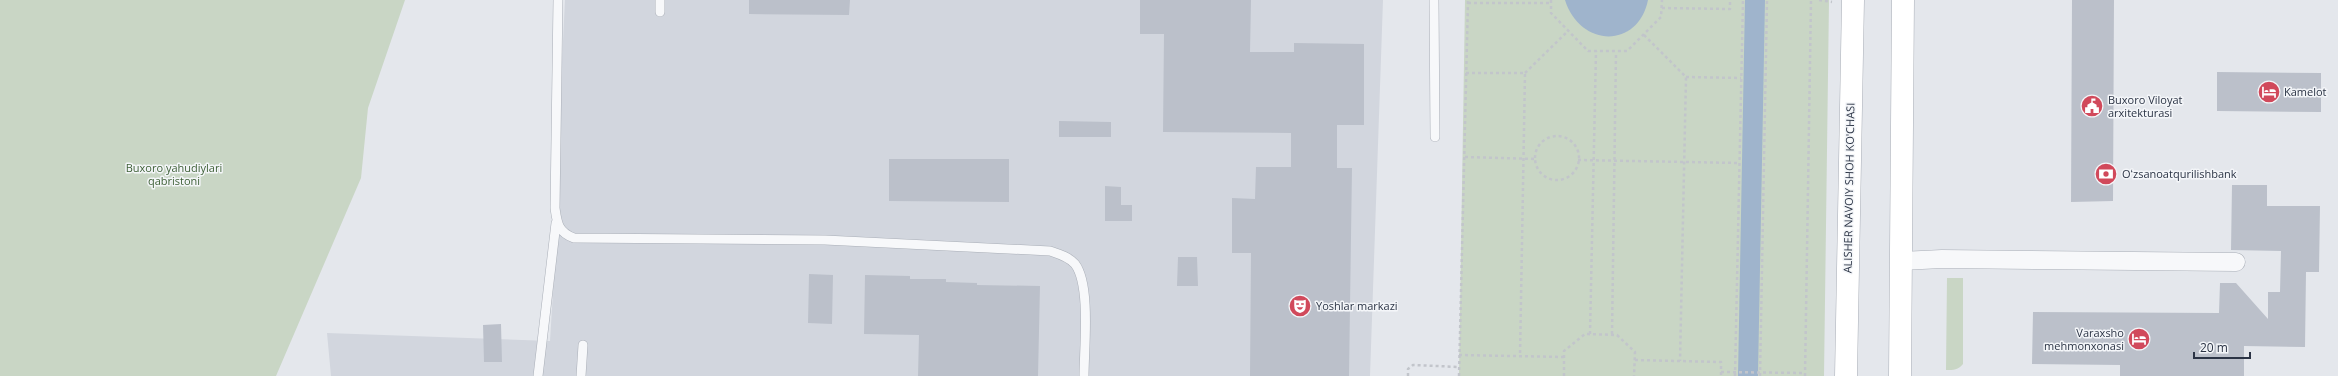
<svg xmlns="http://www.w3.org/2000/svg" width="2338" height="376" viewBox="0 0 2338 376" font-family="'Open Sans',sans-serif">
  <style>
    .built { fill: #d2d6de }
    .green { fill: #c9d6c5 }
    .water { fill: #9fb4cc }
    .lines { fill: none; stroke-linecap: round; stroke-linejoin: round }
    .canal { stroke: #9fb4cc; stroke-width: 20 }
    .building { fill: #bbc0ca }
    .lane-casing { stroke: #a9aeb7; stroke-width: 10 }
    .street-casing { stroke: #a9aeb7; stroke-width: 19 }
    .secondary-casing { stroke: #a9aeb7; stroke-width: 23 }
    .path { stroke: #c2c5cb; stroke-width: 2.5; stroke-dasharray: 3 3; stroke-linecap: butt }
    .lane { stroke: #f7f8fa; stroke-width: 9 }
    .street { stroke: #f7f8fa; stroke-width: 18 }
    .secondary { stroke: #fff; stroke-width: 22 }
    .labels { text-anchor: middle; stroke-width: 3; stroke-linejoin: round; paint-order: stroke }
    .poi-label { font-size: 11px; fill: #2b3445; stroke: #f4f6f9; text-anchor: start }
    .park-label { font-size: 11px; fill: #3f6138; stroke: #f4f6f9 }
    .street-label { font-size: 11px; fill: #2b3445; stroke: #f4f6f9 }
  </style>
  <rect width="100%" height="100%" fill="#e4e7ec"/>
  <!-- built -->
  <path class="built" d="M565,0h818l-13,376h-1039l-4,-43 223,8 6,-98 -1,-35z"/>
  <!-- green -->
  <path class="green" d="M0,0h405l-37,108 -7,70 -85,198h-276z
    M1465,0h364l-5,376h-365z
    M1947,278h16v86c-5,6 -9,6 -17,6z"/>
  <!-- water -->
  <path class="water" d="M1565,0h83c-10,49 -68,48 -83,0z"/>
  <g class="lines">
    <!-- canal -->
    <path class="canal" d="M1748,376l7,-376"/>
  </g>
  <!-- building -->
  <path class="building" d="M749,0h101l-1,15 -100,-1z
    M1140,0h111l-1,52h44v-9l70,1v81h-27v43h15l-3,208h-99l1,-123h-19v-55l23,1 1,-32h35v-34l-128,-1 1,-98h-24z
    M2072,0h42l-1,201 -42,1z
    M2217,72l104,1v39l-104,-1z
    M1059,121l52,1v15h-52z
    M889,159h120v43l-120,-1z
    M2232,185h35v21h53l-1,66h-13l-1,75 -61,-1v30h-124v-11l-88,-1 1,-52 186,1 1,-30h16l32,36v-27h12l1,-41 -50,-1z
    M1105,186l16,1v18h11v16h-27z
    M1178,257h19l1,29h-21z
    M809,274l24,1 -1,49 -24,-1z
    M865,275l45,1v3h36v3l31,1v2l63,1 -2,90h-120l1,-41 -55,-1z
    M501,324l1,38h-18l-1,-37z"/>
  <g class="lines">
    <!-- lane casing -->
    <g class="lane-casing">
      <path id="lane" d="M558,0l-3,208c2,15 3,24 19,30l251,2 225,11c9,3 19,6 25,13 16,21 9,85 9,112
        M660,0v12
        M1434,0l1,137
        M538,376l18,-153
        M581,376l2,-31"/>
    </g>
    <!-- street casing -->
    <g class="street-casing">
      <path id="street" d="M1901,261l41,-2 294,3"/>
    </g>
    <!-- secondary casing -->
    <g class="secondary-casing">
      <path id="secondary" d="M1846,376l7,-376
        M1900,376l3,-376"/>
    </g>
    <!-- path -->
    <path class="path" d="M1551,0v13l37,38h39l34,-34 1,-17
      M1819,0l13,2
      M1468,3h83
      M1662,8l68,1v-9
      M1644,35l42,42 -6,284
      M1466,73h59l-5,283
      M1525,73l43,-42
      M1686,77l55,1
      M1535 158a22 22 0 1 1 44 0a22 22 0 1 1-44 0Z
      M1465,157l71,2
      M1578,160l161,3
      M1590,334l6,-283
      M1612,334l4,-282
      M1459,355l105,2
      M1635,360l86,2v14
      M1721,372l84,1
      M1408,376v-7l5,-4 46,2
      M1459,376l9,-376
      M1564,376v-25l21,-17 32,1 18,17 -1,24
      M1735,376l8,-376
      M1760,376l7,-376
      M1805,376l6,-376"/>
    <!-- lane -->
    <use href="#lane" class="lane"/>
    <!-- street -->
    <use href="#street" class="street"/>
    <!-- secondary -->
    <use href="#secondary" class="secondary"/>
  </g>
  <!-- icons -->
  <defs>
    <g id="hotel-disc" transform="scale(1.15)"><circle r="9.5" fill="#d1495b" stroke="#f4f6f9"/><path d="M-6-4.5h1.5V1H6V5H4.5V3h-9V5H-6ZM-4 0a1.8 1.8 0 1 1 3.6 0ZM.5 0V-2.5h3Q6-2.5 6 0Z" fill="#fff"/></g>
    <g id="civic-disc" transform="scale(1.15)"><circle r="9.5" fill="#d1495b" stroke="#f4f6f9"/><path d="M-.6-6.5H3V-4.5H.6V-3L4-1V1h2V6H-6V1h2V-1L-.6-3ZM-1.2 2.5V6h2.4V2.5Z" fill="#fff"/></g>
    <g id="bank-disc" transform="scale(1.15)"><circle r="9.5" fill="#d1495b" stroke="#f4f6f9"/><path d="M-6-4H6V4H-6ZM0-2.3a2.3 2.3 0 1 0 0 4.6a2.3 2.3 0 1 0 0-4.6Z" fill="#fff"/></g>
    <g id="theatre-disc" transform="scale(1.15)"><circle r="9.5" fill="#d1495b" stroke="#f4f6f9"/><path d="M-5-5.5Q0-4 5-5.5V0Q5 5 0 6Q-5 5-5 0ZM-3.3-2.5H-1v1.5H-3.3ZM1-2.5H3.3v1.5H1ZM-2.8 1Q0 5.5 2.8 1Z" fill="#fff"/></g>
  </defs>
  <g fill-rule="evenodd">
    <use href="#hotel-disc" x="2269" y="92"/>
    <use href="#civic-disc" x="2092" y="106"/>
    <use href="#bank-disc" x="2106" y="174"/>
    <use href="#theatre-disc" x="1300" y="306"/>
    <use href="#hotel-disc" x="2139" y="339"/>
  </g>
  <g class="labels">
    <!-- poi labels -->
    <g class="poi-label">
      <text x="2284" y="96">Kamelot</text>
      <text x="2108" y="104">Buxoro Viloyat<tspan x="2108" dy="13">arxitekturasi</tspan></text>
      <text x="2122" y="178">Oʻzsanoatqurilishbank</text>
      <text x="1316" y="310">Yoshlar markazi</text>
      <text x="2124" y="337" text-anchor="end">Varaxsho<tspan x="2124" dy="13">mehmonxonasi</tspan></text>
    </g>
    <!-- park labels -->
    <g class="park-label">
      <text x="174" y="172">Buxoro yahudiylari<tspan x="174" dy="13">qabristoni</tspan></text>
    </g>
    <!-- street labels -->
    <g class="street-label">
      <text transform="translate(1849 188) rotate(-89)" y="4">ALISHER NAVOIY SHOH KO'CHASI</text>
    </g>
  </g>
  <!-- scale -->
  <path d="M2194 352v6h56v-6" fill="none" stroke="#2b3445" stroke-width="2"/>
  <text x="2200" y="352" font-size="12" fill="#2b3445" stroke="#f4f6f9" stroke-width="3" paint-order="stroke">20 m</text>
</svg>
